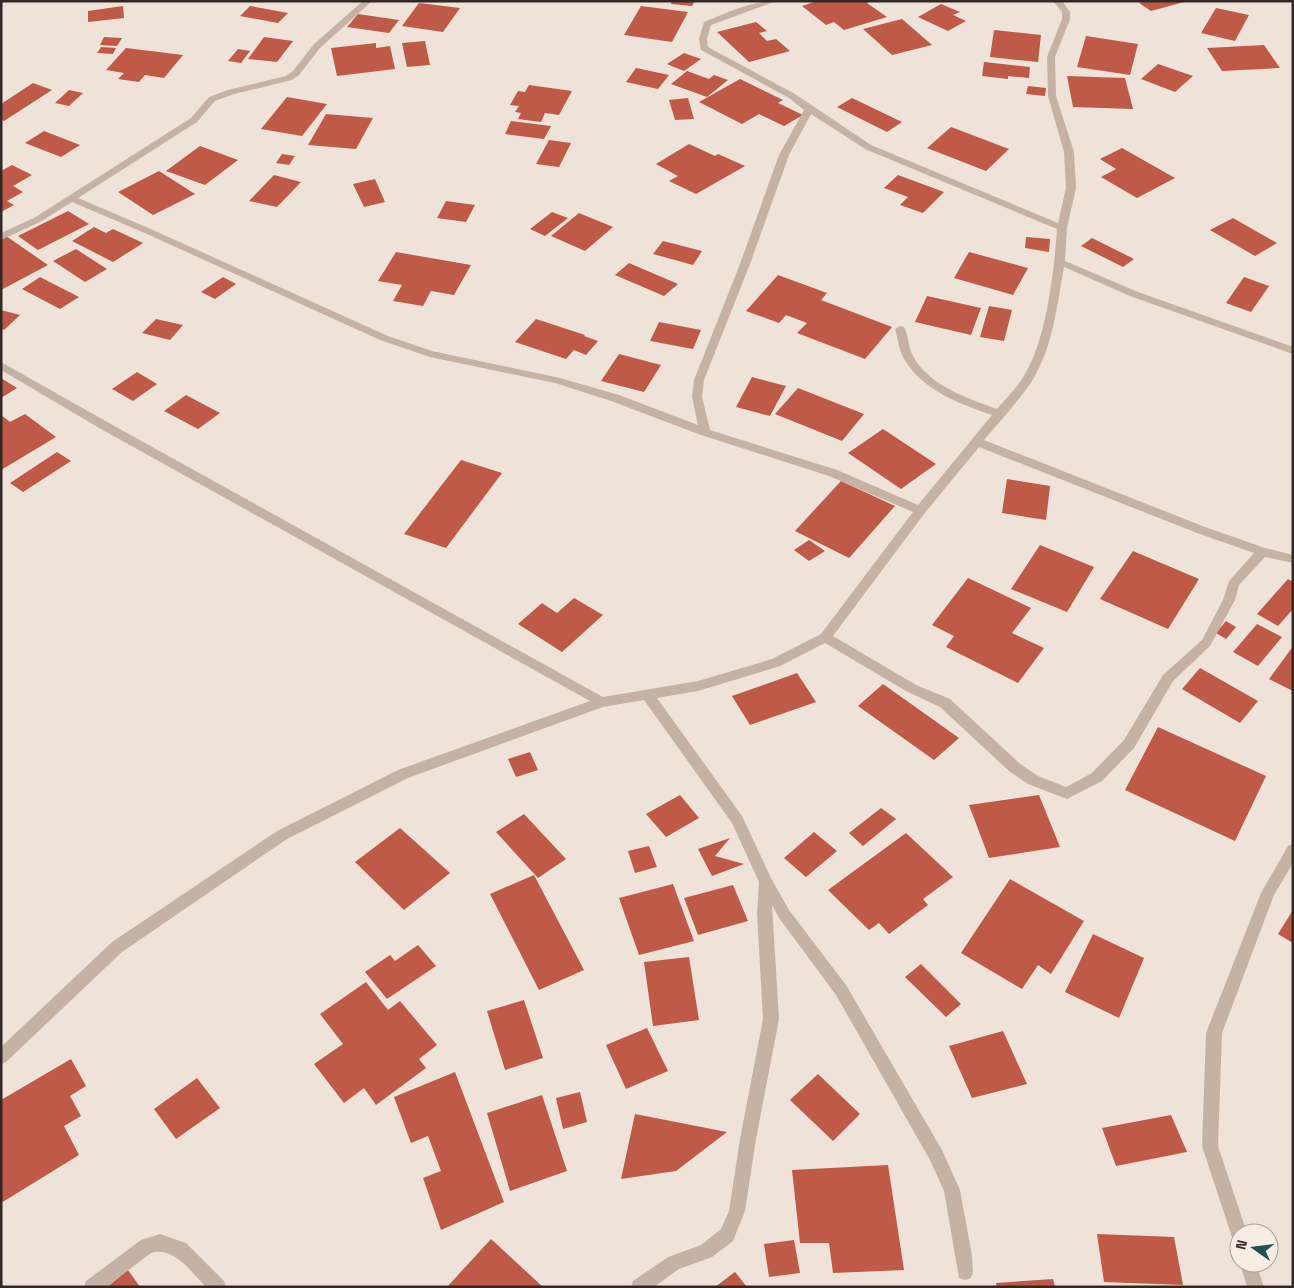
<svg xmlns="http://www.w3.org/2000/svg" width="1294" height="1288" viewBox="0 0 1294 1288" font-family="'Space Grotesk',sans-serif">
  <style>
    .building { fill: #be5a47 }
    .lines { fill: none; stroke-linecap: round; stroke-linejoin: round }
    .minor { fill: #c6b1a5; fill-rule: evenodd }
  </style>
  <rect width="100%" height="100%" fill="#efe2d8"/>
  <!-- building -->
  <path class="building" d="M672,1h23l-3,5 -21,-2z
    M817,1h53l-3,2 20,14 -43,13 -10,-8 -8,3 -24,-19z
    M1145,1h39v1l-33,9 -12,-8z
    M419,3l41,5 -17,24 -41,-6z
    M941,4l19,8 -7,3 13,6 -18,10 -30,-14z
    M123,6l1,12 -36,4v-11z
    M250,6l38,7 -10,10 -38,-7z
    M641,6l47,6 -16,30 -48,-7z
    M1216,8l33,7 -14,26 -34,-8z
    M358,14l41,6 -10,13 -42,-6z
    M902,19l30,26 -40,10 -29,-26z
    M756,22l11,9 -8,2 8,8 9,-2 14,12 -41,11 -32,-30z
    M994,30l47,5 -3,27 -48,-5z
    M1086,36l52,8 -8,31 -53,-8z
    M104,37l18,1 -5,8 -17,-1z
    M264,37l29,4 -16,21 -29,-3z
    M425,41l5,24 -23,2 -5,-24z
    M376,43v5l14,-2 5,23 -58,7 -6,-28z
    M1264,45l16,23 -58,3 -15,-23z
    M101,47l15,1 -3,6 -16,-1z
    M126,48l57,7 -19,23 -19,-3 -6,7 -21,-3 6,-6 -18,-3z
    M238,49l12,2 -9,12 -13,-2z
    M684,53l17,6 -17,12 -17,-7z
    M984,62l46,5 -1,11 -21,-2v3l-26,-3z
    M1158,64l35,12 -18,16 -34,-13z
    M636,68l33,7 -11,14 -32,-7z
    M687,71l22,8 5,-4 14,5 -21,17 -36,-13z
    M1067,76l58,2 8,31 -60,-2z
    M740,79l43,21 -5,3 25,12 -19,11 -25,-12 -17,10 -43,-22z
    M33,83l19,7 -48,31 -3,-1v-16z
    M529,85l43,6 -13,24 -14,-2 -4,9 -23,-3 3,-6 -6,-1 4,-6 -9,-1 8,-14 7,1z
    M1028,86l18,2 -1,8 -19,-2z
    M69,90l14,3 -14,13 -14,-3z
    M287,97l40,7 -25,32 -41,-7z
    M688,98l6,21 -19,1 -6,-20z
    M852,98l50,24 -15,10 -50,-25z
    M326,114l47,4 -17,31 -48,-4z
    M511,121l40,5 -7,13 -39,-5z
    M951,127l58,22 -23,22 -59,-23z
    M44,131l36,14 -19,12 -36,-14z
    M549,140l22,3 -12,24 -23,-3z
    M689,144l26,12 3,-2 27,12 -49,28 -27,-13 9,-5 -22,-12z
    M200,146l38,14 -33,25 -39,-14z
    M1122,148l53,30 -38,20 -36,-21 15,-8 -16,-10z
    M282,154l13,2 -6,9 -13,-2z
    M12,165l20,10 -19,11 10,6 -16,9 7,4 -13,7v-41z
    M159,171l36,23 -42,21 -35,-23z
    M274,175l27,7 -24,25 -28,-6z
    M898,175l46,17 -21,21 -23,-8 8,-8 -24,-9z
    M375,179l10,23 -21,5 -11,-23z
    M446,201l29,4 -9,17 -29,-4z
    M68,211l21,13 -51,26 -20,-14z
    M552,212l16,6 -23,18 -15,-7z
    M579,213l34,14 -28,24 -34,-15z
    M1233,218l44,25 -22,13 -45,-26z
    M94,227l12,6 7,-4 30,14 -30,19 -41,-21z
    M6,236l42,29 -47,25v-51z
    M1026,237l24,2 -1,13 -24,-4z
    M1092,238l42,21 -11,8 -42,-21z
    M663,241l39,10 -9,14 -40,-11z
    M76,249l31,20 -22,13 -32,-21z
    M396,252l75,13 -17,30 -23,-4 -8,15 -30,-5 9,-16 -24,-4z
    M969,252l59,16 -15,27 -59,-17z
    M629,263l49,21 -14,12 -49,-21z
    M778,275l49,18 -6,7 71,27 -27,32 -68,-26 10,-10 -21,-8 -7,8 -33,-12z
    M40,277l39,20 -19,12 -38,-20z
    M223,277l13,7 -21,15 -14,-7z
    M1244,277l25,9 -18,26 -25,-9z
    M927,296l54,12 -10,27 -56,-13z
    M989,306l23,4 -8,31 -24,-4z
    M1,310l19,5 -16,15 -3,-1z
    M156,319l27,6 -13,15 -28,-7z
    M536,319l49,16 -1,1 14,5 -12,14 -12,-5 -8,9 -51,-17z
    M659,322l42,8 -8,19 -43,-8z
    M619,354l42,11 -17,27 -43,-11z
    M137,372l20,12 -24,17 -21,-12z
    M752,377l34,9 -16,30 -34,-9z
    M1,378l16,10 -16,10z
    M798,388l66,26 -22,27 -67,-27z
    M186,395l34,18 -22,16 -34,-18z
    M25,414l31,23 -55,33v-55l9,7z
    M883,429l53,35 -35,25 -53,-36z
    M57,452l14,9 -48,31 -13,-9z
    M461,460l41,13 -56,75 -42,-14z
    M1007,479l43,7 -4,34 -44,-7z
    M841,481l54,25 -46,52 -54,-27z
    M809,540l16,11 -16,10 -15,-11z
    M1040,545l54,22 -27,45 -56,-23z
    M1133,551l66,28 -31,50 -68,-30z
    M968,578l63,30 -19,25 32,15 -26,35 -72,-36 8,-11 -22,-11z
    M1288,579l5,3v27l-15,17 -21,-12z
    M574,598l29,17 -41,37 -44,-28 24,-21 15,10z
    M1226,621l10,6 -10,12 -10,-6z
    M1257,624l25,13 -24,29 -25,-14z
    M1291,649h2v42l-24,-12z
    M1200,668l58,33 -18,22 -58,-34z
    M797,673l19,29 -66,23 -18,-29z
    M883,684l76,54 -25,22 -76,-54z
    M1158,727l108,49 -31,65 -110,-51z
    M530,752l8,18 -22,7 -8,-18z
    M680,795l19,23 -33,19 -20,-23z
    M1039,795l21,52 -71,11 -20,-53z
    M881,808l15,11 -33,27 -14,-13z
    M524,814l42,45 -28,19 -42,-46z
    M400,828l50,45 -46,37 -49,-48z
    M814,832l23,19 -31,26 -22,-19z
    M906,833l47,44 -30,22 5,6 -39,29 -10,-11 -10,7 -41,-40z
    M730,838l-15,18 29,8 -32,12 -14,-27z
    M649,846l8,21 -22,6 -7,-22z
    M534,875l50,95 -45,20 -49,-96z
    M1010,879l74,42 -33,53 -13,-9 -16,24 -61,-36z
    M673,884l21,57 -55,14 -20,-57z
    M733,885l15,36 -50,14 -14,-37z
    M1293,910v33l-15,-9z
    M1093,934l51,24 -25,60 -54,-26z
    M418,945l18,21 -49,33 -22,-27 25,-17 5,6z
    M689,957l10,63 -46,6 -9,-64z
    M921,964l40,40 -15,13 -41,-40z
    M366,982l22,28 12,-9 37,44 -18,14 7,9 -50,37 -12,-17 -20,15 -30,-39 29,-20 -23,-30z
    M524,1000l19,58 -38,12 -18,-59z
    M647,1028l21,43 -42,18 -20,-44z
    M1003,1031l24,53 -55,14 -23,-52z
    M71,1059l15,27 -16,10 11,20 -17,10 15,29 -78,48v-103z
    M455,1072l49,130 -63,28 -18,-52 18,-7 -13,-35 -17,7 -17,-46z
    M818,1074l42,40 -27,27 -43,-41z
    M197,1078l23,30 -44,31 -22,-30z
    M580,1092l7,30 -24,7 -7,-31z
    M542,1095l25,76 -57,20 -23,-78z
    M635,1114l92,18 -51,39 -55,8z
    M1171,1115l16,37 -71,14 -14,-38z
    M888,1165l16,105 -71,3 -4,-30h-29l-8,-73z
    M1097,1234l77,3 9,48 -79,-3z
    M491,1239l52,48h-96z
    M794,1240l6,33 -31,4 -5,-33z
    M128,1270l12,17h-33z
    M735,1272l12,15h-32z
    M1053,1279l2,8h-58l-1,-4z"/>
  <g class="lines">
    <!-- minor -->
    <path class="minor" d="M363,1h9l-52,47 -21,27 -7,5 -58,14 -19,7 -18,21 -119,76 75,32 235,106 44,15 128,27 59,17 79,30 -6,-28 2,-17 46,-116 39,-109 25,-45 -15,-12 -88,-48 -2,-11 5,-17c23,-9 47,-21 72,-21l-65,24 -4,14 1,8 87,47 76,51 187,78 8,-35 -2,-36 -16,-56 -1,-39 15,-38v-7l-9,-11h9l8,11v7l-15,38 1,39 18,56 2,36 -9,40 -2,33 73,31 155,55v7l-163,-58 -66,-29c-7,38 -11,80 -32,114 -14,21 -32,40 -48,59l221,87 60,21 28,7v8l-28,-6 -26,28 -4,15 -25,46 -37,35 -39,67 -32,33 -35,18 -39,-15 -19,-13 -69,-64 -34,-16 -81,-48 -45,23 -82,25 -41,7 85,118 29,62 18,32 57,75 96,165 18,40 12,66 1,16 -2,6 -6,2 -6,-2 -15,-87 -14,-31 -94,-165 -57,-77 -7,-13 7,114 -23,120 -11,72 -12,30 -21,16 -33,12 -25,18h-23l2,-6 35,-24 33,-12 20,-16 8,-18 11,-72 23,-120 -6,-106 2,-31 -27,-59 -88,-123 -41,7 -195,71 -121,61 -165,113 -116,110 -5,2v-17l111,-105 165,-111 121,-61 192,-69 -489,-272 -100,-59v-8l108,61 494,274 95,-16 74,-22 49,-25 92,-122 -84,-36 -128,-41 -90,-34 -56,-18 -125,-26 -50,-17 -233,-106 -75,-32 -32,20 -39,18v-7l33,-15 157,-100 18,-21 19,-7 58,-14 7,-5 21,-27zM811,114l54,35 192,80c-3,43 -11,115 -35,150 -7,11 -17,20 -25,30 -28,-10 -69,-24 -84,-53 -5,-9 -4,-20 -9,-29l-4,-1 -5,3c3,10 4,21 9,30 18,31 56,45 88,56l-74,90 -81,-35 -127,-40 -8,-33 2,-17 46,-116 39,-109zM979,447l218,86 57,20 -25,28 -6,19 -21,40 -39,35 -39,65 -32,33 -26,14 -28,-11 -19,-13 -69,-64 -34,-14 -83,-49 91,-122z
      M1293,844v19l-19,32 -52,138 -4,113 29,87h-8v9l-6,-2 -2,-6 -29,-88 4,-113 55,-140 27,-47z
      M160,1234l26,9 38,38 2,6h-20c-15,-15 -32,-41 -55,-34l-45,34h-22l2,-6 55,-41z
      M1240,1263h16l8,24h-17z"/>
  </g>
  <!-- border -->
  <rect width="1294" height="1288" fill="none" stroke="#322926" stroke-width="5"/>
  <!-- north arrow -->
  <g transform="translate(1254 1248) rotate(284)"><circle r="24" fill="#f7ede4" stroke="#a89f98"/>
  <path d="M0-4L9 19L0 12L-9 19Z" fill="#1e5150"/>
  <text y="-8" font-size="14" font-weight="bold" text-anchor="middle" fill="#322926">N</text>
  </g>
</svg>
